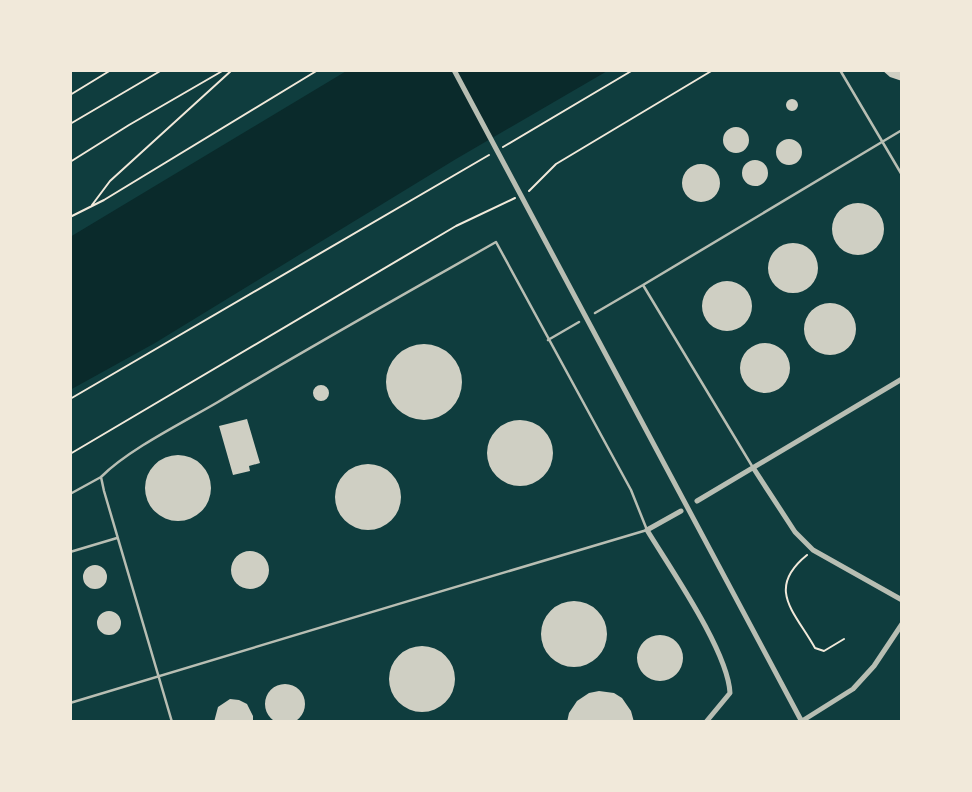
<svg xmlns="http://www.w3.org/2000/svg" width="972" height="792" viewBox="0 0 972 792" font-family="Georgia,serif">
  <style>
    .water { fill: #0a2a2b }
    .building { fill: #cfcfc3 }
    .lines { fill: none; stroke-linecap: round; stroke-linejoin: round }
    .path { stroke: #f1e9da; stroke-width: 2 }
    .service { stroke: #b8beb3; stroke-width: 2.5 }
    .minor { stroke: #b8beb3; stroke-width: 5 }
  </style>
  <rect width="100%" height="100%" fill="#0f3d3e"/>
  <!-- water -->
  <path class="water" d="M348,70h261l-153,89 -301,184 -85,47v-153z"/>
  <!-- building -->
  <path class="building" d="M882,70h20v11l-12,-4z
    M786 105a6 6 0 1 1 12 0a6 6 0 1 1-12 0Z
    M723 140a13 13 0 1 1 26 0a13 13 0 1 1-26 0Z
    M776 152a13 13 0 1 1 26 0a13 13 0 1 1-26 0Z
    M742 173a13 13 0 1 1 26 0a13 13 0 1 1-26 0Z
    M682 183a19 19 0 1 1 38 0a19 19 0 1 1-38 0Z
    M832 229a26 26 0 1 1 52 0a26 26 0 1 1-52 0Z
    M768 268a25 25 0 1 1 50 0a25 25 0 1 1-50 0Z
    M702 306a25 25 0 1 1 50 0a25 25 0 1 1-50 0Z
    M804 329a26 26 0 1 1 52 0a26 26 0 1 1-52 0Z
    M740 368a25 25 0 1 1 50 0a25 25 0 1 1-50 0Z
    M386 382a38 38 0 1 1 76 0a38 38 0 1 1-76 0Z
    M313 393a8 8 0 1 1 16 0a8 8 0 1 1-16 0Z
    M247,419l13,44 -11,3 1,5 -17,4 -14,-49z
    M487 453a33 33 0 1 1 66 0a33 33 0 1 1-66 0Z
    M145 488a33 33 0 1 1 66 0a33 33 0 1 1-66 0Z
    M335 497a33 33 0 1 1 66 0a33 33 0 1 1-66 0Z
    M231 570a19 19 0 1 1 38 0a19 19 0 1 1-38 0Z
    M83 577a12 12 0 1 1 24 0a12 12 0 1 1-24 0Z
    M541 634a33 33 0 1 1 66 0a33 33 0 1 1-66 0Z
    M97 623a12 12 0 1 1 24 0a12 12 0 1 1-24 0Z
    M637 658a23 23 0 1 1 46 0a23 23 0 1 1-46 0Z
    M389 679a33 33 0 1 1 66 0a33 33 0 1 1-66 0Z
    M265 704a20 20 0 1 1 40 0a20 20 0 1 1-40 0Z
    M599,691l15,2 8,5 9,13 3,11h-67l2,-9 8,-12 12,-8z
    M230,699l9,1 8,4 6,12v6h-39l4,-15z"/>
  <g class="lines">
    <!-- path -->
    <path class="path" d="M70,95l41,-25
      M70,124l92,-54
      M503,147l130,-77
      M70,162l59,-37 95,-55
      M529,191l27,-27 157,-94
      M92,205l18,-24 122,-111
      M70,217l34,-17 214,-130
      M70,399l419,-244
      M70,454l386,-228 59,-28
      M807,555c-42,34 -12,57 8,93l9,3 20,-12"/>
    <!-- service -->
    <path class="service" d="M840,70l62,105
      M643,285l259,-155
      M595,313l48,-28 109,181
      M548,340l31,-18
      M70,494l31,-17
      M70,552l47,-14
      M70,703c193,-57 384,-117 577,-173l-16,-40 -135,-248c-93,53 -186,105 -278,160 -34,20 -89,47 -117,75l3,14c23,77 46,154 68,231"/>
    <!-- minor -->
    <path class="minor" d="M454,70l348,652
      M754,469l41,63 18,18 89,50
      M697,501l205,-122
      M681,511l-34,19c23,38 81,121 83,163l-24,29
      M802,721l51,-32 21,-23 28,-42"/>
  </g>
  <!-- border -->
  <rect width="972" height="792" fill="none" stroke="#f1e9da" stroke-width="144"/>
</svg>
